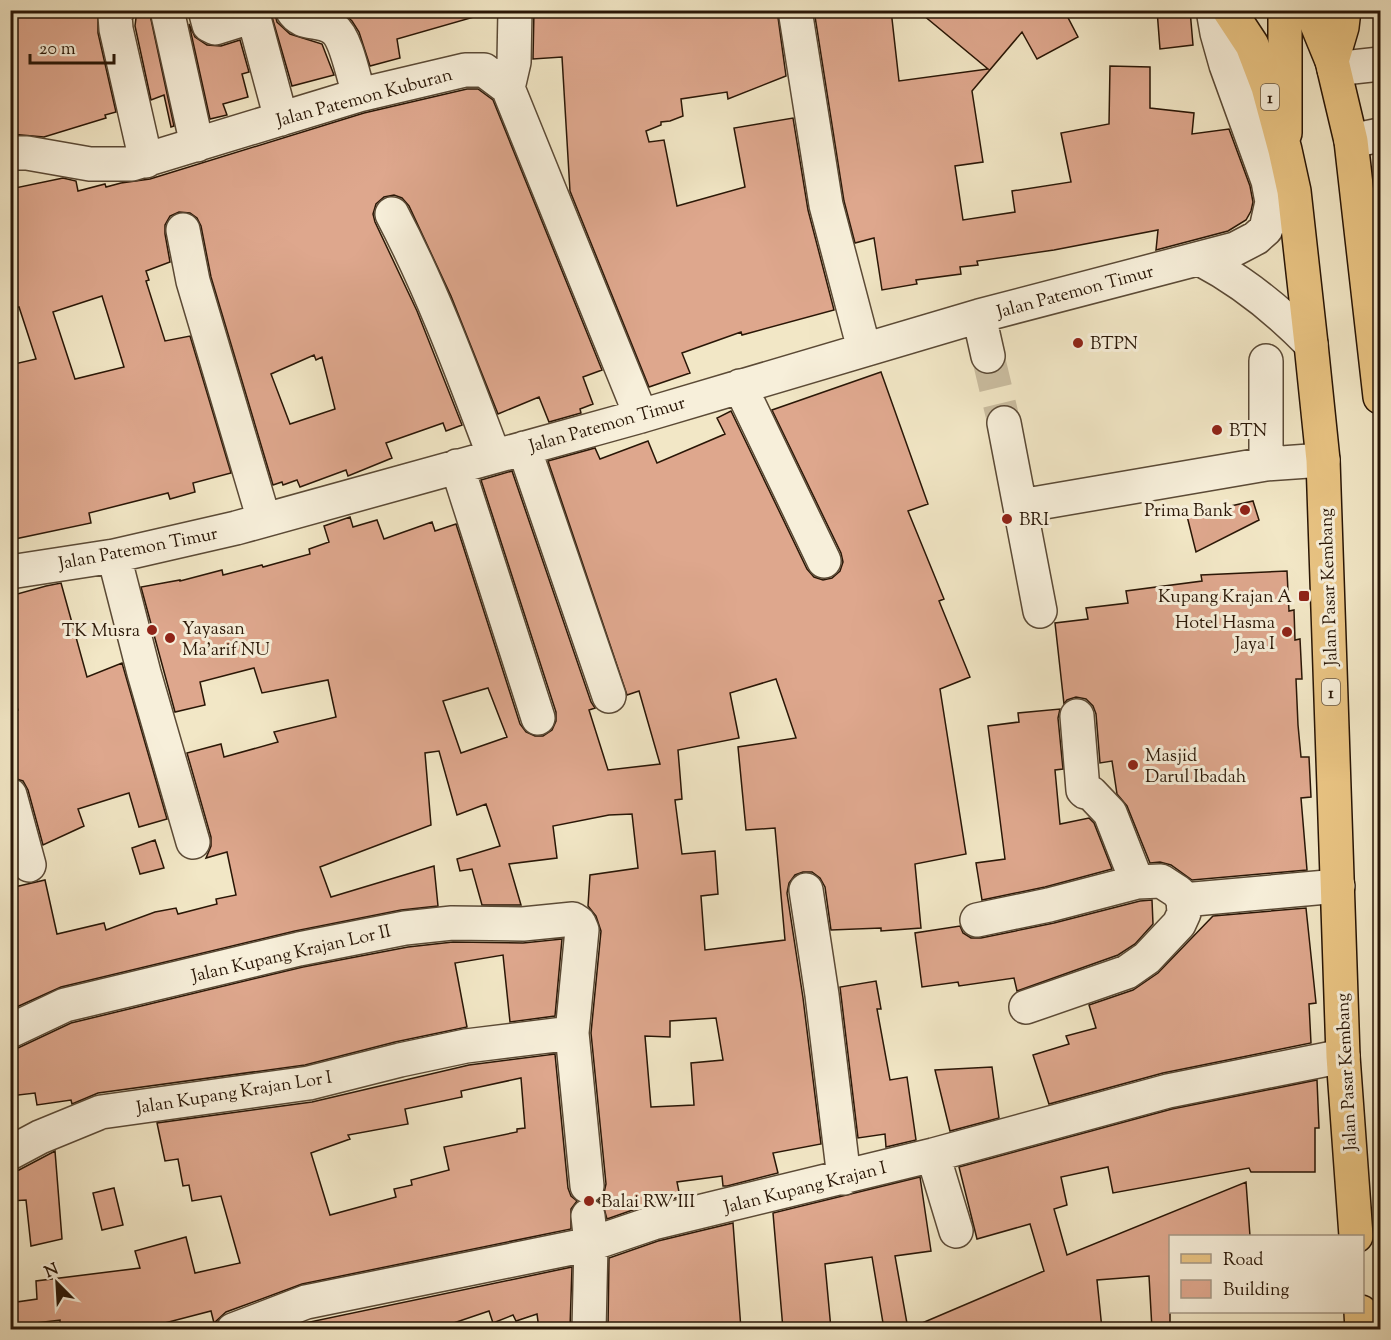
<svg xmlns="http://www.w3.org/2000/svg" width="1391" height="1340" viewBox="0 0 1391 1340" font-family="'Sorts Mill Goudy',serif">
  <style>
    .building { fill: #dea78d; stroke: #291606; stroke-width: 1.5; fill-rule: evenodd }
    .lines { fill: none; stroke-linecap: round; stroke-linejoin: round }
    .minor-tunnel { stroke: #cabda0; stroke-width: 33; stroke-dasharray: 33 16; stroke-linecap: butt }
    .minor-casing { stroke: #5b4a36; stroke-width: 36 }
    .major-casing { stroke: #291606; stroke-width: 36 }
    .highway-casing { stroke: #291606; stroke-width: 36 }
    .minor { stroke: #f7efda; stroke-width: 33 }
    .major { stroke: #e9c483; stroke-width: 33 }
    .highway { stroke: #e9c483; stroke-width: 33 }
    .poi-dot { fill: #8f2418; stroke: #f7efda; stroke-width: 2 }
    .labels { text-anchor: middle; stroke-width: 6; stroke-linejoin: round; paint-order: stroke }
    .shield { fill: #f7efda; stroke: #675746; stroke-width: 1.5 }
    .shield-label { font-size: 16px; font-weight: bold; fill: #291606 }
    .street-label { font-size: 18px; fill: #291606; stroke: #f7efda }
    .poi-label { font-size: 18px; fill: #291606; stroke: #f7efda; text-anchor: start }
  </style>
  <rect width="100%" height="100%" fill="#f2e7c6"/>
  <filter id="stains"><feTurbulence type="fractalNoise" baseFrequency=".00333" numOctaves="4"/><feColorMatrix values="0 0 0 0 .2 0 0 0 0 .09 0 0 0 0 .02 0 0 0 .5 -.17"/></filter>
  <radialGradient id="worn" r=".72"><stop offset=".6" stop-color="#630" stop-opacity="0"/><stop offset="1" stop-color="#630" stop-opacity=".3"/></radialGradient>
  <!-- building -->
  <path class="building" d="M10,10h88v23l18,79 -11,3 1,3 -62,19 -34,-3z
    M137,10h12l25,116 -3,1 -7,-32 -13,5 -16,-74z
    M270,10h4l3,12 13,12 32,10 12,31 -42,11z
    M340,10h134v7l-77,22 3,19 -30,8 -11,-34 -7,-11z
    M534,10h243l9,66 -58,23 -1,-7 -46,7 2,17 -13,5 -9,1v3l-15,6 3,11 15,-2 13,66 68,-19 -11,-59 59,-10 15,92 26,100 -92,25 -1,-3 -59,21 8,20 -41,14 -79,-196 -8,-134 -29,2z
    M814,10h77l8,71 89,-12 -71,-59h147l14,27 -41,22 -15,-27 -50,59 11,71 -28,4 8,54 52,-8 -3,-21 59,-9 -10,-49 48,-9 1,-58 40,1v41l44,5 -2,21 37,-5 21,57 3,16 -2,9 -5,9 -18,11 -72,19 2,-20 -104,20 -77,11 1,4 -18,2 1,7 -45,6 1,4 -35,6 -8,-52 -19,5 -11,-42z
    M1157,10h33l3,35 -33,4z
    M189,24l6,13 12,8 14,1 19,-6 9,32 -7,2 6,23 -25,7 4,11 -17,4z
    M467,89h11l15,11 109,270 -19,7 10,27 -13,5 1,4 -32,9 -10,-25 -41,17 -47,-118 -42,-90 -7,-8 -8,-3 -10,2 -8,7 -3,10 2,8 42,89 45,114 -16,6 -3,-8 -57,20 6,15 -44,18 -2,-6 -46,17 -3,-7 -14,5 -1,-3 -9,3 -62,-208 -10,-51 -4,-8 -7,-5 -11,-1 -9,4 -5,9v9l5,28 -24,9 3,9 -3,1 19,60 25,-5 41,137 -38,10 2,9 -25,7 -2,-6 -79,20 2,10 -81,17v-175l26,-6 -17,-52 -9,2v-120l53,-11 13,3 2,10 27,-7 1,3 15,-4 29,-4 214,-66zM102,296l22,71 -49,12 -22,-67zM314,355l2,5 6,-3 13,52 -45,15 -19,-50z
    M881,372l47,132 -20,7 36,88 -5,2 31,76 -30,12 26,165 -51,10 6,64 -40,3v-3l-50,2 -6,-43 -5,-9 -8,-6h-9l-8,3 -6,8 -2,10 16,105 18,146 -48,9 5,20 -51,13h-4l-1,-10 -45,6 3,15 -33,8 -40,14 -4,-14 -5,-4 6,-8 2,-9 -15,-151 10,-102 -5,-15 -8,-10 2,-31 48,-7 -6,-54 -23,1 -56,11 4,32 -48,6 12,41h-39l-10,-36 -12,2 -3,-12 43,-13 -14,-42 -29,11 -18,-64 -14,2 6,72 -111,42 11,30 103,-31 4,40 -37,4 -106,21 -234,56 -51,23v-122l35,-8 12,54 47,-11 2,7 49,-18 21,-4 2,6 39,-10 -1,-5 20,-4 -9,-43 -21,6 5,-12v-9l-24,-84 34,-9 3,13 54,-15 -4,-10 62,-15 -8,-37 -66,13 -8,-25 -54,14 5,23 -30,7 -34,-125 39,-7v1l42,-11 1,5 39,-10 1,2 47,-13 -1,-5 20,-7 -5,-16 26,-9 3,10 24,-7 7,19 48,-17 3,9 21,-7 64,200 6,8 9,4h8l9,-6 4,-9v-9l-75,-232 31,-9 79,231 4,6 -6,2 19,60 52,-6 -21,-73 -12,4 -79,-234 47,-13 5,11 48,-18 9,22 68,-29 -8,-16 14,-7 76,158 7,8 9,3 9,-2 8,-7 3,-9 -2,-9 -69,-143zM776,679l20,59 -58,9 8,83 29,-2 10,112 -80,10 -4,-54 17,-2 -3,-43 -33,3 -7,-54 7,-1 -4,-49 61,-12 -9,-45zM488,688l19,49 -46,16 -18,-52zM716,1018l7,42 -32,3 3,42 -43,2 -6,-71 25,1v-16z
    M1253,501l6,19 -63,32 -9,-36z
    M1287,571l2,40 5,-1 1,30 5,-1 2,40h-6l2,46 3,32h8l2,40 -10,1 6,72 -115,10 -21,-15 -11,-3 -10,1 -23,-57 -10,-12 -5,-33 -12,2 -4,-49 -3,-8 -7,-7 -10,-2 -9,3 -3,4 -9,-81 33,-4 -2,-11 42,-5 -2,-12 76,-10 -1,-6z
    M61,583l26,94 35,-14 45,156 -28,8 -10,-34 -51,16 6,17 -41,19 -15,-55 -5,-9 -13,-4v-65l8,-2 -8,-24v-90l36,-10z
    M1060,709l-2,9 5,51 -8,1 5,54 29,-6 5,5 18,46 -67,18 -63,13 -6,-37 29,-4 -17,-133 31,-4 -1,-9z
    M155,840l9,28 -24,6 -8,-26z
    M1152,900l1,24 -18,20 -17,11 -101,36 -3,-13 -55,8 -1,-4 -36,5 -7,-54 45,-7 3,7 8,5h10l73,-15 86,-22z
    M1306,908l10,95 -7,1 2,39 -148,30 -114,31 -16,-49 36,-11 -3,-8 30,-8 -7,-23 44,-15 25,-17 55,-57z
    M562,939l-7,77 -45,6 -7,-67 -48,8 12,64 -72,15 -90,23 -207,28 -26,11 -1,-4 -34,5 -2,-12 -25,3v-47l8,-1 53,-25 232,-56 105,-20 45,-5 70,1z
    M876,981l5,28h-4l13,71 17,-3 9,63 -30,7 -1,-13 -27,4 -18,-151z
    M555,1054l13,134 3,8 6,5 -6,8v20l-269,55 -76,28 -12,11 -3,-12 -58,15v3h-33l-1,-4 -59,3v-8l-50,6v-23l27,-4 -1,-18 104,-13 -5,-17 51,-14 9,36 45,-10 -19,-67 -29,5 -3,-16 -6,1 -5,-27 -13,2 -8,-38 155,-21 157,-37zM521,1078l4,50 -8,1v3l-73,15 5,23 -38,10 1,5 -18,4 2,8 -66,18 -19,-62 39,-14 -2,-4 60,-11 -3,-15 57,-12 -1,-6z
    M992,1067l7,51 -49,13 -15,-61z
    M1317,1080l2,48h-4v44h-64l-2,-4 -136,25 -5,-26 -47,10 6,28 -13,4 13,46 179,-73 4,54h-80v93h-18l-3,-53 -52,4 5,49h-194l136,-58 -14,-47 -53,15 -18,-72 213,-58z
    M55,1151l7,88 -31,7 -5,-46 -16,1v-29l9,-2z
    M920,1177l11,74 -36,5 13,73h-24l-12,-72 -47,7 6,65h-48l-10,-116z
    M114,1188l9,37 -21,5 -9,-37z
    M733,1223l8,106h-133l1,-71 49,-17z
    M572,1267l-2,61 -31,1 -2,-15 -21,7 -3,-6 -20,8 -4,-12 -53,18h-129l-2,-6z"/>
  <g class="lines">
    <!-- minor-tunnel -->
    <path class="minor-tunnel" d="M988,356l16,67"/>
    <!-- minor casing -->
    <g class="minor-casing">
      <path id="minor" d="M118,10l-3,5 1,14 30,132
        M167,10l30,135
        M205,10l4,15 6,3 32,-10 8,4 26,97
        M292,10c10,17 28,8 42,19 12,9 20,50 25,66
        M795,10l31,195 38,144
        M1334,69l46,-5
        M508,88l6,-26 1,-52
        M1351,141l29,-6
        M10,153h17l63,11h42l227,-69 106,-25h19l24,18 133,328
        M392,214c41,78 71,160 102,242
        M183,230l10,51 71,239
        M1200,259c42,22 78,51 111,85
        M979,316l9,40
        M740,386l84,175
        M1004,423l36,188
        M524,448l85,248
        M1266,464v-103
        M457,466l81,252
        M1021,506l245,-42 57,-4
        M114,556l30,117 49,169
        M10,572l104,-16 122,-28 405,-112 338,-100 256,-67 21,-11 10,-9 6,-27 -4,-21 -42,-116 -9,-32 -4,-23
        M1077,716l6,74 2,2 6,1 19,20 27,69
        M10,795l19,70
        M806,890l16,105 22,183
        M1183,900l155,-14
        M977,920l72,-15 88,-23 24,-1 17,11 5,8 1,13 -5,11 -32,34 -20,14 -101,35
        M10,1031l55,-26 234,-56 106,-21 47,-5 71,1 50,-5 6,4 3,7 -10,103 15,153
        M10,1153l30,-16 61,-25 208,-29 91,-23 66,-14 106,-13
        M933,1155l23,76
        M588,1216l3,28 -2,86
        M233,1330l73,-28 285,-58 62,-21 280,-68 235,-64 175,-35"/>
    </g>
    <!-- major casing -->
    <g class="major-casing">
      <path id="major" d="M1285,10v123
        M1332,61l10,-34 2,-17"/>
    </g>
    <!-- highway casing -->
    <g class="highway-casing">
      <path id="highway" d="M1229,10l23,35 16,42 17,63 9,41 17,153 12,116 20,596 13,180
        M1311,10l21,51 19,80 29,256
        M1361,1312l1,18"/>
    </g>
    <!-- minor -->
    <use href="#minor" class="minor"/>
    <!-- major -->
    <use href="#major" class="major"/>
    <!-- highway -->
    <use href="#highway" class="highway"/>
  </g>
  <!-- markers -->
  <g class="poi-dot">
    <circle cx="1078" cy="343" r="6"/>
    <circle cx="1217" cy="430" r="6"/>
    <circle cx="1245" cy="510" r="6"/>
    <circle cx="1007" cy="519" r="6"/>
    <rect x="1298" y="590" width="12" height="12" rx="3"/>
    <circle cx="152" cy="630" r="6"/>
    <circle cx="1287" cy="632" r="6"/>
    <circle cx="170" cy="638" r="6"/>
    <circle cx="1133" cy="765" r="6"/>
    <circle cx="589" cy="1201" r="6"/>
  </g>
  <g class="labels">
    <!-- shield labels -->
    <g class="shield">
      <rect x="1261" y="84" width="18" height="26" rx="4.5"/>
      <rect x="1322" y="679" width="18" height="26" rx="4.5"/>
    </g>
    <g class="shield-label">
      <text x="1270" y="103">1</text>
      <text x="1331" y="698">1</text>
    </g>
    <!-- street labels -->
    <g class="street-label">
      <text transform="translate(364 97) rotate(-15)" y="6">Jalan Patemon Kuburan</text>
      <text transform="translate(1075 291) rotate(-15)" y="6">Jalan Patemon Timur</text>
      <text transform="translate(607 424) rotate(-16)" y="6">Jalan Patemon Timur</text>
      <text transform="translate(138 548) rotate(-11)" y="6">Jalan Patemon Timur</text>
      <text transform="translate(1328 587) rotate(-92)" y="6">Jalan Pasar Kembang</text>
      <text transform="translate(291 953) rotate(-13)" y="6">Jalan Kupang Krajan Lor II</text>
      <text transform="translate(1346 1072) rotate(-93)" y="6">Jalan Pasar Kembang</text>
      <text transform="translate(234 1092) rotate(-9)" y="6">Jalan Kupang Krajan Lor I</text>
      <text transform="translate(805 1187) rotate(-14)" y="6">Jalan Kupang Krajan I</text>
    </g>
    <!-- poi labels -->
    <g class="poi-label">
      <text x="1090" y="349">BTPN</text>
      <text x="1229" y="436">BTN</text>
      <text x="1233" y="516" text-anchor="end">Prima Bank</text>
      <text x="1019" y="525">BRI</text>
      <text x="1292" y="602" text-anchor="end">Kupang Krajan A</text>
      <text x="1275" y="628" text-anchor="end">Hotel Hasma<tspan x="1275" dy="21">Jaya I</tspan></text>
      <text x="182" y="634">Yayasan<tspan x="182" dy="21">Ma'arif NU</tspan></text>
      <text x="140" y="636" text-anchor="end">TK Musra</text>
      <text x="1145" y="761">Masjid<tspan x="1145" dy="21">Darul Ibadah</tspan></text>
      <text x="601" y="1207">Balai RW III</text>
    </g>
  </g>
  <!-- margin -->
  <rect width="1391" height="1340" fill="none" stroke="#f2e7c6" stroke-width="36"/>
  <rect x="12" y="12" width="1367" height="1316" fill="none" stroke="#291606" stroke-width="3"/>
  <rect x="18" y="18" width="1355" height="1304" fill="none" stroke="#291606" stroke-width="1.5"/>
  <!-- legend -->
  <rect x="1169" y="1235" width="195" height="78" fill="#f7efda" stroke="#a59885" stroke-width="1.5"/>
  <rect x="1181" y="1254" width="30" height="9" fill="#e9c483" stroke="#a59885" stroke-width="1.5"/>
  <text x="1223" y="1265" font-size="18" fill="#291606">Road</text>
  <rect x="1181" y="1280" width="30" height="18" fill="#dea78d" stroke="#a59885" stroke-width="1.5"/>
  <text x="1223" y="1295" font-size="18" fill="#291606">Building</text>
  <!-- north arrow -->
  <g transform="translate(57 1283) rotate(336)" stroke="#f7efda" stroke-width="4.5" paint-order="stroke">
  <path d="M0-4.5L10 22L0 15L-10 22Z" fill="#291606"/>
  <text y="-9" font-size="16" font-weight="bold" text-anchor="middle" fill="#291606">N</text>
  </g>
  <!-- scale -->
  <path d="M30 54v9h84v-9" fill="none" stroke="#291606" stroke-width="3"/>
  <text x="39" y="54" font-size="18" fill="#291606" stroke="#f7efda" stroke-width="4.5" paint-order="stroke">20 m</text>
  <rect width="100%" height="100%" filter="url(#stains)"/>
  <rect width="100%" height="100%" fill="url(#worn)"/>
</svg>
